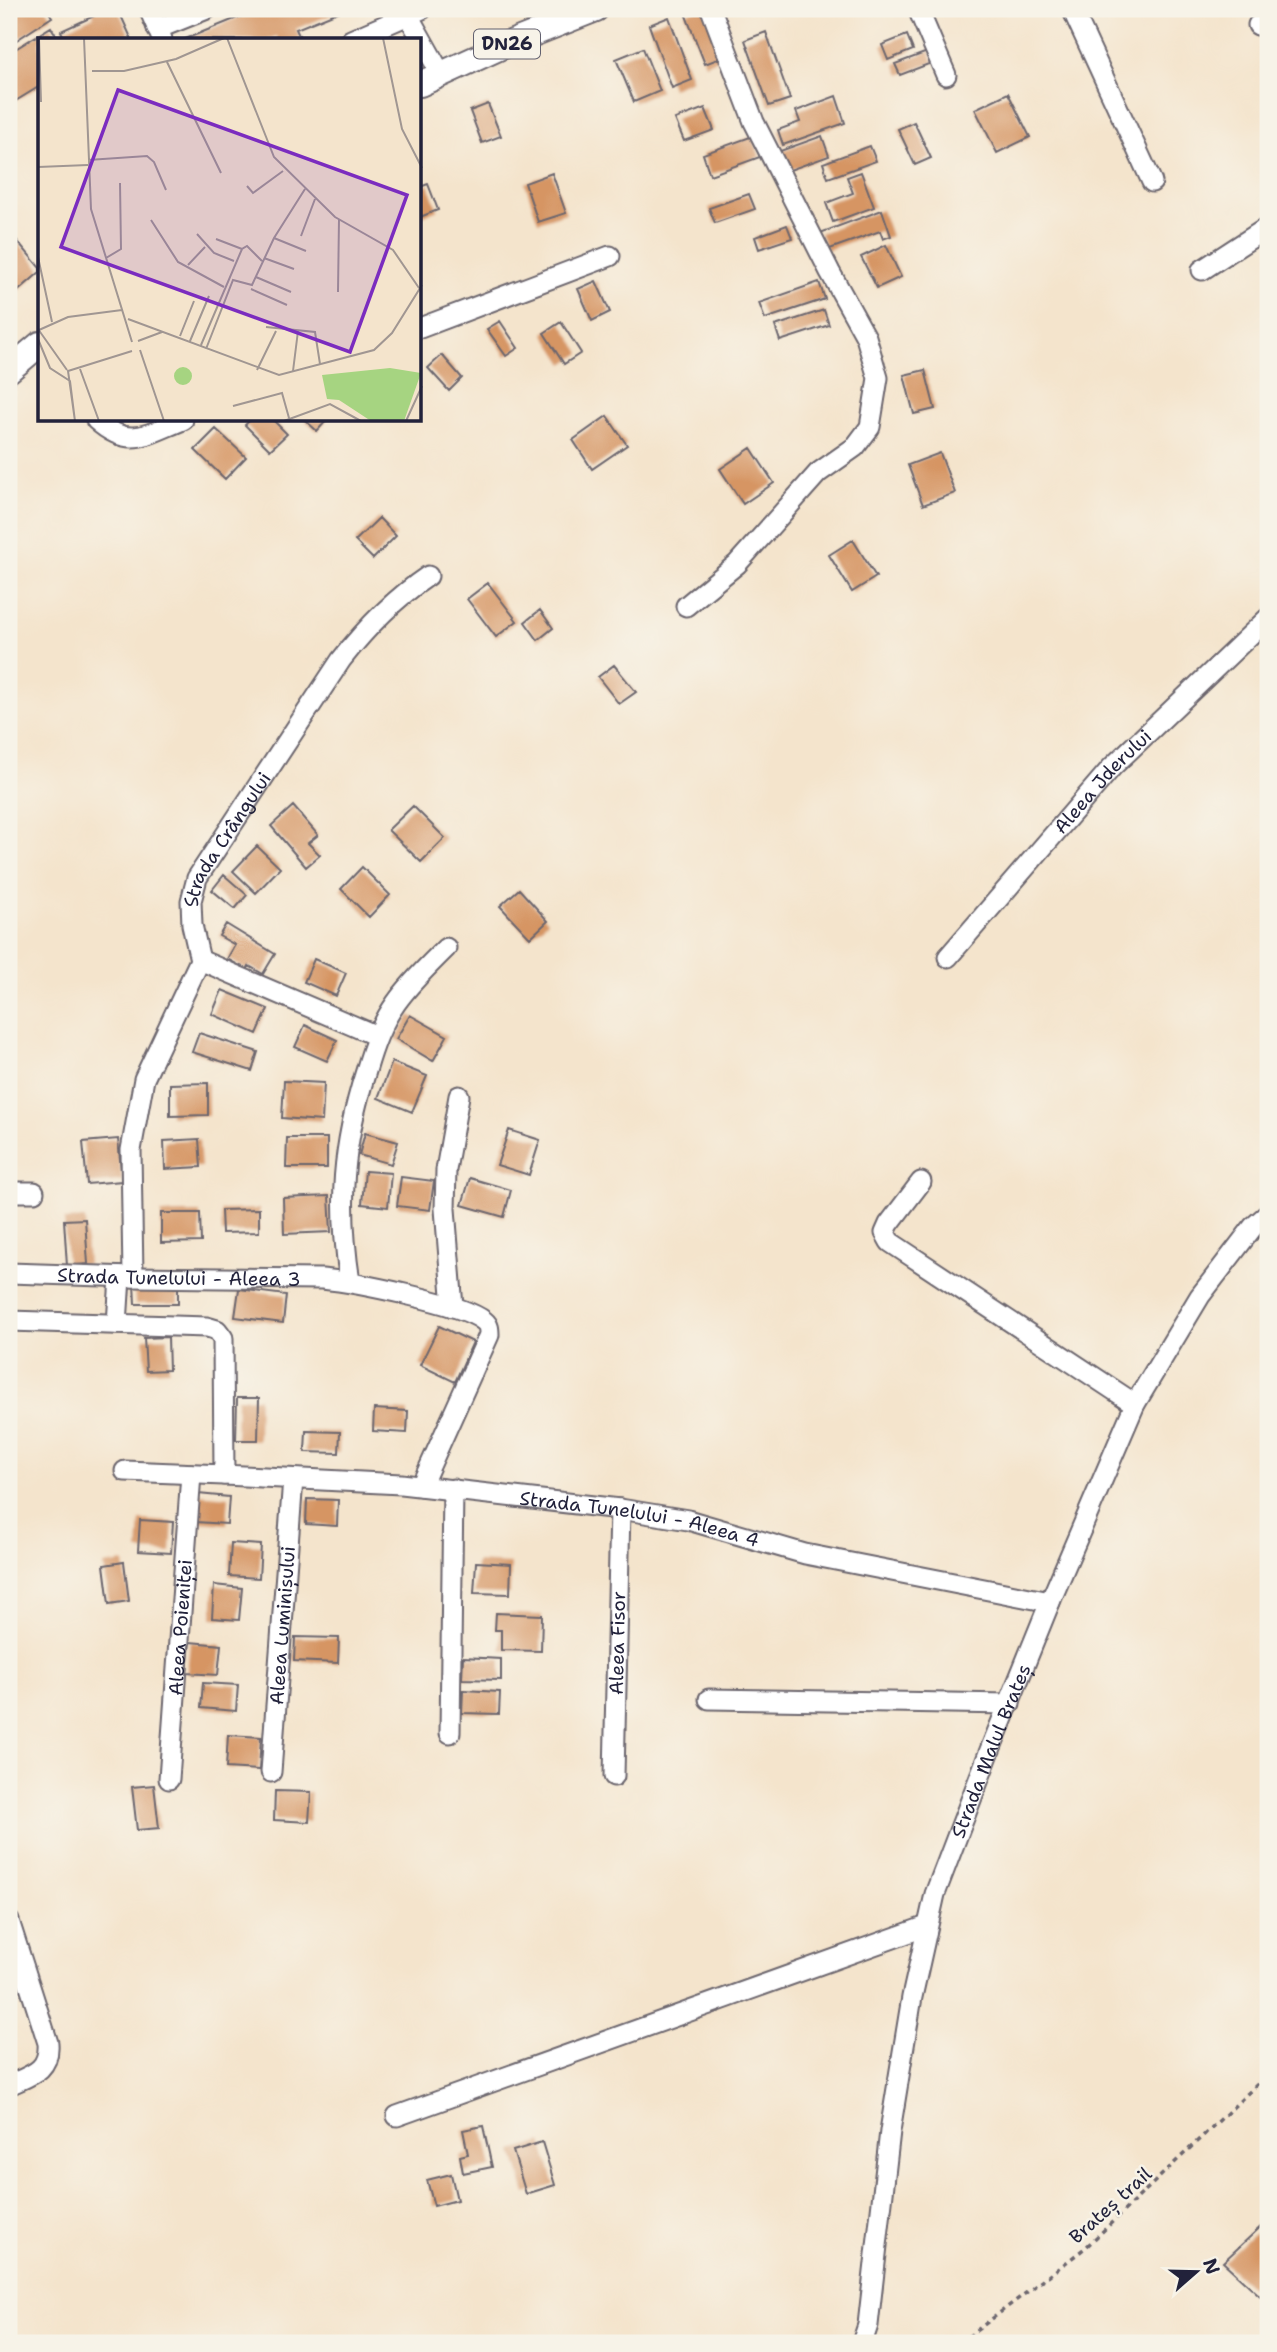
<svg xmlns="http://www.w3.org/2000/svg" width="1277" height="2352" viewBox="0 0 1277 2352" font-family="'Shantell Sans',sans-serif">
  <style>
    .building { fill: #d69564 }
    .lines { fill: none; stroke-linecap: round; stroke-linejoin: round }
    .minor-casing { stroke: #6c666e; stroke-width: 23 }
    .major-casing { stroke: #6c666e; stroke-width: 28 }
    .path { stroke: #6c666e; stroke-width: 3.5; stroke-dasharray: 5 5; stroke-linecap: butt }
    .minor { stroke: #fff; stroke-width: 19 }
    .major { stroke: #fff; stroke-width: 24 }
    .labels { text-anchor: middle; stroke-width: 5; stroke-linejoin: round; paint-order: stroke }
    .shield { fill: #f7f3e8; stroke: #62616f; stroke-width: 2 }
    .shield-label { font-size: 18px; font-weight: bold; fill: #22223b }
    .street-label { font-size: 19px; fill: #22223b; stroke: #f7f3e8 }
    .inset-road { fill: none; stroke: #a09692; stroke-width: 2 }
    .view { fill: #7b2cbf; fill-opacity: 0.15; stroke: #7b2cbf; stroke-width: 3.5 }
    .inset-edge { fill: none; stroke: #22223b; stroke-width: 3.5 }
  </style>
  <rect width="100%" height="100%" fill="#f7f3e8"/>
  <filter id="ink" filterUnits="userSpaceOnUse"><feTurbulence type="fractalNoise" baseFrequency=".0143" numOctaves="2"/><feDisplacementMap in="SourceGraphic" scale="14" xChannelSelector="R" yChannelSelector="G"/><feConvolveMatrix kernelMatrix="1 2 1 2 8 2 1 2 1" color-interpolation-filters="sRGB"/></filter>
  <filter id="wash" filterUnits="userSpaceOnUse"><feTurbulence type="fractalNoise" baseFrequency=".00686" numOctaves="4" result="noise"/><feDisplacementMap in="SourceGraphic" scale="28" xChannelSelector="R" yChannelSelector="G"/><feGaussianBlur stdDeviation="1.57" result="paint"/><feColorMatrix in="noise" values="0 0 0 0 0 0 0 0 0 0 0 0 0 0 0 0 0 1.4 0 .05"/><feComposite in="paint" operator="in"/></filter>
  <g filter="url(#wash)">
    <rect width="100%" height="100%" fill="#f4e4cc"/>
    <g id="blocks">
      <!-- building -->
      <path class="building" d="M9,9h38l5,8 -43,28z
        M91,9h27l14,31h-67l-4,-9 33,-15z
        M259,9h86l-49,20 5,11h-23l-1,-4 -10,4h-84z
        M697,9h7l19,48 -18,7 -20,-51z
        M669,17l23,63 -20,8 -23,-63z
        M51,27l8,13h-19v46l-31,19v-52z
        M766,32l24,67 -21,7 -24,-66z
        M907,35l6,15 -25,10 -6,-15z
        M643,48l17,43 -26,11 -18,-43z
        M930,51l4,11 -34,13 -5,-11z
        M1008,93l22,44 -33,16 -22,-44z
        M836,96l9,27 -62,22 -5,-15 22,-8 -4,-11z
        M488,104l13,32 -19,7 -12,-32z
        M705,108l9,22 -30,11 -9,-22z
        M914,122l17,36 -16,7 -17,-36z
        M753,136l7,21 -50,18 -7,-21z
        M822,136l7,20 -42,15 -7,-20z
        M870,146l6,15 -48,17 -5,-15z
        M861,172l13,35 -41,15 -7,-19 27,-10 -6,-16z
        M552,173l14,40 -28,9 -13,-39z
        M428,184l10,26 -18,7v-30z
        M749,194l6,15 -40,14 -6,-15z
        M882,210l9,26 -8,3 -3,-8 -53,19 -7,-17z
        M787,225l5,13 -33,11 -4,-12z
        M9,231l31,37v4l-31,27z
        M886,245l15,32 -24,11 -16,-31z
        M596,281l14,31 -18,9 -14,-32z
        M819,282l6,17 -60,20 -6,-16z
        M824,310l5,15 -49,16 -5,-15z
        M500,321l18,27 -12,8 -19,-27z
        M561,322l20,31 -17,11 -20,-31z
        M442,355l20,23 -13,13 -21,-23z
        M925,370l10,39 -21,5 -10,-39z
        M607,416l20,29 -35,24 -19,-29z
        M250,420h23l14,14 -17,16 -25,-25z
        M305,420h22l-10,11z
        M216,429l30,28 -21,22 -30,-29z
        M751,448l23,35 -31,21 -23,-35z
        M940,453l15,40 -32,12 -15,-40z
        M379,518l17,18 -23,23 -18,-18z
        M853,540l23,37 -24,15 -23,-37z
        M488,583l29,38 -21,16 -29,-38z
        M540,610l13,18 -15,12 -13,-18z
        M614,665l22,27 -17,12 -21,-27z
        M293,806l25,29 -10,8 12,12 -14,12 -35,-41z
        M413,806l32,32 -24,24 -33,-32z
        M257,846l23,22 -24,25 -23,-22z
        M362,867l28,28 -21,22 -28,-28z
        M224,875l23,20 -12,14 -23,-19z
        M519,889l29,32 -18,17 -30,-32z
        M226,924l49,30 -12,20 -14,-8 -2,4 -20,-11 8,-14 -16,-9z
        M314,959l32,14 -10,23 -32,-14z
        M222,990l46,19 -11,25 -45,-20z
        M410,1015l37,21 -14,25 -37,-22z
        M305,1025l32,15 -10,21 -32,-14z
        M199,1033l59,19 -6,19 -60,-19z
        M392,1062l35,14 -15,36 -34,-14z
        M284,1081l40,2 -2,38 -40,-3z
        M208,1083v32l-38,1v-32z
        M509,1130l31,10 -11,35 -32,-10z
        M365,1133l33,9 -7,22 -32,-9z
        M287,1138h40v30h-41z
        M118,1139l4,42 -35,3 -4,-42z
        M199,1139l2,28 -36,2 -1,-28z
        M365,1171l26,2 -3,34 -26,-3z
        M401,1177l33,4 -4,29 -33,-4z
        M470,1178l41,12 -7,27 -42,-12z
        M329,1196l2,36 -47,2 -1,-36z
        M259,1209v23l-37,1 -1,-23z
        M161,1213h39l1,29 -40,1z
        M85,1219l3,45 -21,2 -3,-46z
        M134,1283h44v21h-43z
        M239,1289l47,6 -3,28 -48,-6z
        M439,1326l34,16 -18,40 -35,-17z
        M168,1337l1,33 -23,1 -2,-33z
        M237,1398h22l-1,42h-22z
        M374,1409l34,2 -1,22 -34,-2z
        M306,1431l34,1 -1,21 -34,-1z
        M198,1494l31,3 -2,27 -31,-2z
        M307,1499l31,1 -1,26 -31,-2z
        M140,1520l33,2 -2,31 -33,-2z
        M231,1543l30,2 -2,33 -30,-2z
        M124,1562l5,39 -20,3 -5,-39z
        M476,1562l35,2 -1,30 -36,-1z
        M214,1585l28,3 -3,32 -27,-2z
        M496,1613l46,2 -1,36 -40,-1v-20h-6z
        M295,1637l44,1 -1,25 -44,-2z
        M190,1642l31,3 -3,30 -31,-2z
        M463,1657l38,2v21l-39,-1z
        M203,1683l35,2 -2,26 -35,-3z
        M463,1690l37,2 -1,22 -37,-1z
        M228,1735l33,2 -2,33 -33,-2z
        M154,1785l5,43 -22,2 -5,-43z
        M275,1791l36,1 -2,30 -35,-2z
        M483,2126l9,41 -29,6 -3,-17 8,-2 -5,-24z
        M542,2142l13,43 -29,9 -13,-43z
        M451,2174l6,26 -23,6 -7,-26z
        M1268,2220v83l-45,-41z"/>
    </g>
  </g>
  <g filter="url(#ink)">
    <use href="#blocks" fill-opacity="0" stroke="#6c666e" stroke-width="2"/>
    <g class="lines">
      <!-- minor casing -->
      <g class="minor-casing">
        <g id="minor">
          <path d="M149,9l13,30"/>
          <path d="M918,9l28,66"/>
          <path d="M1072,9l80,173"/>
          <path d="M408,15l33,59"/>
          <path d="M1258,25l10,-5"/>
          <path d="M157,29l50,-20"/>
          <path d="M351,40l71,-31"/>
          <path d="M1202,270l66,-43"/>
          <path d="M420,328l190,-72"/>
          <path d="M96,420c33,30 51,14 87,0"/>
          <path d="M686,606l51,-42 81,-91 37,-26 15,-20 8,-49 -12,-41 -36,-65 -76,-150 -43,-113"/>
          <path id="s1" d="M948,957l164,-190 156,-149"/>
          <path d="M200,960l177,76"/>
          <path d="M921,1182l-32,42 -4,9 5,9 245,162"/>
          <path d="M9,1192h25"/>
          <path id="s2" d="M9,1273l124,4 189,2c30,3 141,24 162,42 5,4 5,8 5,14l-68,151"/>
          <path id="s3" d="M133,1277l-2,-127 13,-71 56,-119 -8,-35 -1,-24 6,-23 144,-218c25,-32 53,-61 87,-84"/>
          <path d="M350,1282c-12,-78 -8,-135 16,-211 7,-24 15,-47 30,-68 14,-20 32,-37 50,-55"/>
          <path d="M453,1307l-8,-98 1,-39 13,-74"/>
          <path id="s4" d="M9,1321l198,6 10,3 6,8 1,137 177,9 219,25 68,11 117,34 245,48"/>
          <path d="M117,1324l3,-47"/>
          <path d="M125,1471l99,4"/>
          <path d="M709,1699l301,5"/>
          <path d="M450,1733l3,-244"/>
          <path id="s5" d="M271,1772l22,-293"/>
          <path id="s6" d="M614,1776l6,-267"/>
          <path id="s7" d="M169,1779l22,-305"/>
          <path d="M9,1921l39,122c2,28 -17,32 -39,42"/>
          <path d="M397,2116l530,-190"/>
          <path id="s8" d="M862,2343l6,-18 22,-194 22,-134 23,-103 55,-144 60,-148 85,-198 65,-108 53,-69 15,-13"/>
        </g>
      </g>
      <!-- major casing -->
      <g class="major-casing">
        <path id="major" d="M420,84l85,-39 91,-36
          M9,370l31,-26"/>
      </g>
      <!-- path -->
      <path class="path" d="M960,2343l125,-95 183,-174"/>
      <!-- minor -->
      <use href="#minor" class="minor"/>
      <!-- major -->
      <use href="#major" class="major"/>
    </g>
  </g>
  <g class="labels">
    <!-- shield labels -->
    <rect class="shield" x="474" y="29.5" width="66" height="29" rx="5"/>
    <g class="shield-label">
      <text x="507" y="50">DN26</text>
    </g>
    <!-- street labels -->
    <g class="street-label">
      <text dy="7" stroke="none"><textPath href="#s1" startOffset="234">Aleea Jderului</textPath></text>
      <text dy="7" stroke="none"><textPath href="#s3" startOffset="462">Strada Crângului</textPath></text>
      <text dy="7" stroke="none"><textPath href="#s2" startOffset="170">Strada Tunelului - Aleea 3</textPath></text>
      <text dy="7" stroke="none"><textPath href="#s4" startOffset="774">Strada Tunelului - Aleea 4</textPath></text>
      <text dy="7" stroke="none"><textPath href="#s7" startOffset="152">Aleea Poieniței</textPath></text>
      <text dy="7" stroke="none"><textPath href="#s5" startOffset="147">Aleea Luminișului</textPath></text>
      <text dy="7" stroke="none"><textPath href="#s6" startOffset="133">Aleea Fisor</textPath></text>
      <text dy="7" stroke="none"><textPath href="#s8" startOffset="609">Strada Malul Brateș</textPath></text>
      <text transform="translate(1110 2205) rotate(-42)" y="7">Brateș trail</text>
    </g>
  </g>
  <!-- overview -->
  <g transform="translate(38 38)">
    <rect width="383" height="383" fill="#f4e4cc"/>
    <path d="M352,330l31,5 -17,48h-33l-32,-21 -12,-1 -5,-24z" fill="#a6d481"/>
    <path d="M136 338a9 9 0 1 1 18 0a9 9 0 1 1-18 0Z" fill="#a6d481"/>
    <path class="inset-road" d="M1,0l2,64M46,0l7,171 41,133M189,0l47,119 61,60 58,33 26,38M345,0l19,91 20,39M129,24l54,111M54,33h32l52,-12 48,-21M50,122l59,-4 7,6 12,28M0,129l50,-2M209,148l6,7 30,-22M113,182l27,42 46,25M159,196l17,19 20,8M263,198l14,-37M236,200l32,13M178,201l26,10M0,219l14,65M68,220l15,-9 -1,-66M226,220l30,11M150,227l17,-18M218,239l35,15M213,251l36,16M300,254l1,-73M90,281l151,56 95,-25 18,-17 30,-48M228,289l49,5 5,32M0,291l29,41M1,292l29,-13 54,-7M142,298l14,-35M0,301l12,29 20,13 5,40M100,303l24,-9M152,303l19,-45M163,307l41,-96 5,-3 15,15M168,311l27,-69 19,5 22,-47 31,-49M102,312l24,71M42,331l19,52M219,332l19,-39M255,333l5,-40M195,368l49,-13 7,25M37,383l-7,-50 64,-20M246,383l46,-17 31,17M368,383l16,-35"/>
    <path class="view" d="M80,52l289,105 -57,157 -289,-105z"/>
    <rect width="383" height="383" class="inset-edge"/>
  </g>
  <!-- margin -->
  <rect width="1277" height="2352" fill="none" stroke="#f7f3e8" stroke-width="35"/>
  <!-- north arrow -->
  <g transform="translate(1196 2272) rotate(70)" stroke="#f7f3e8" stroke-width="5" paint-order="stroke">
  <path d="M0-5L12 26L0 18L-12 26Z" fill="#22223b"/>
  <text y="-10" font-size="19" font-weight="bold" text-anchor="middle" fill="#22223b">N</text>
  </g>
</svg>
